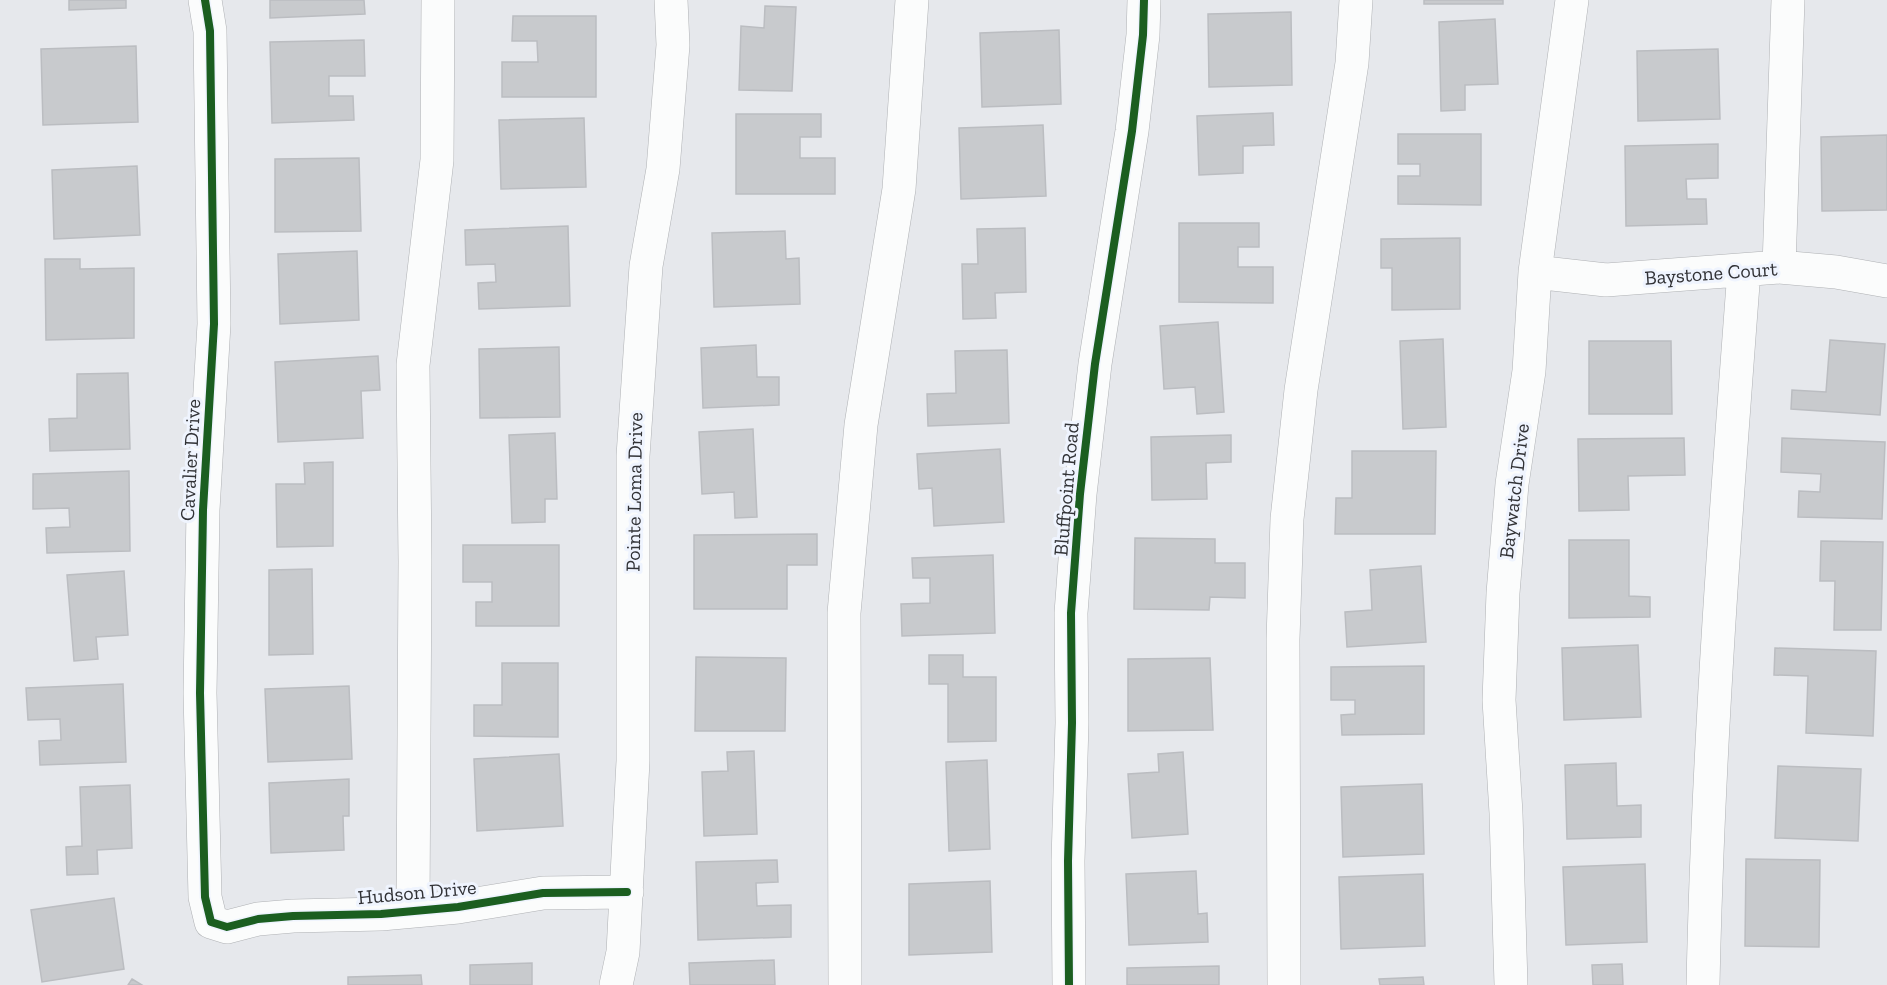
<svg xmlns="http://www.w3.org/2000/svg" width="1887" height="985" viewBox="0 0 1887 985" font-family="'Zilla Slab',serif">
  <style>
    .building { fill: #c8cacd; stroke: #bbbdc1; stroke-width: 1.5 }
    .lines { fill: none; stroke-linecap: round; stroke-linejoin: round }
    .minor-casing { stroke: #afb1b4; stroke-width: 34 }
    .minor { stroke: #fbfcfc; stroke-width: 33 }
    .cycleway-casing { stroke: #eff4fe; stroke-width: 11 }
    .cycleway { stroke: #1b5e20; stroke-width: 8 }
    .labels { text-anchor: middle; stroke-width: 6; stroke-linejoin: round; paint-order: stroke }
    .street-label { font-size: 20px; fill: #313236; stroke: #eff4fe }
  </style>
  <rect width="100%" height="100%" fill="#e6e8ec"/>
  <!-- building -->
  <path class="building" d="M69,0h57v8l-57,2z
    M270,0h94l1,14 -95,4z
    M1424,0h79v4h-79z
    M765,6l31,1 -4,84 -53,-1 2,-64 23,2z
    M1291,12l1,73 -83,2 -1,-73z
    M513,16h83v81h-94v-35h36l-1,-21h-25z
    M1495,19l3,65 -33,1v25l-24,1 -2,-89z
    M1059,30l2,74 -79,3 -2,-74z
    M364,40l1,36h-36v20h24l1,24 -82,3 -2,-81z
    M136,46l2,76 -95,3 -2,-76z
    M1718,49l2,70 -82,2 -1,-70z
    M1273,113l1,32 -31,1v27l-44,2 -2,-59z
    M736,114h85v23h-21v21h35v36h-99z
    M584,118l2,69 -85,2 -2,-69z
    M1043,125l3,71 -85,3 -2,-71z
    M1398,134h83v71l-83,-1v-28h22v-12h-22z
    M1887,135v75l-65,1 -1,-74z
    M1718,144v34l-32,1 1,20h19l1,25 -81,2 -1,-80z
    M359,158l2,73 -86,1v-73z
    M137,166l3,69 -86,4 -2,-69z
    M1179,223h80v24h-21v20h35v36l-94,-1z
    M568,226l2,80 -91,3 -1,-26 18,-1 -1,-18 -29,1 -1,-35z
    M1025,228l1,64 -31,1 1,25 -33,1 -1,-55h16l-1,-35z
    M785,231l1,28 13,-1 1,46 -86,3 -2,-74z
    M1460,238v71l-68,1v-42h-11v-29z
    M357,251l2,69 -79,4 -2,-70z
    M45,259h35v10l54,-1v70l-88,2z
    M1218,322l6,90 -27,2 -2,-27 -31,2 -4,-63z
    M1443,339l3,88 -43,2 -3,-88z
    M1830,340l55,4 -5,71 -89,-6 1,-19 34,2z
    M1589,341h82l1,73h-83z
    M756,345l1,32h22v28l-76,3 -2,-60z
    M559,347l1,70 -80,1 -1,-69z
    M1007,350l2,73 -81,3 -1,-32 29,-1 -1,-42z
    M378,356l2,34 -19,1 2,47 -85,4 -3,-80z
    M128,373l2,76 -80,2 -1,-32 28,-1v-44z
    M753,429l4,88 -22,1 -1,-26 -32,2 -3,-62z
    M555,433l2,66h-12v23l-33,1 -3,-88z
    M1231,435v27l-25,1 1,36 -55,1 -1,-63z
    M1684,438l1,37 -57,1 1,34 -50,1 -1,-72z
    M1782,438l103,4 -3,77 -84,-2 1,-26 21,1 1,-18 -40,-2z
    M1000,449l4,73 -70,4 -2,-38 -13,1 -2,-35z
    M1352,451h84l-1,83h-100l1,-36h16z
    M333,462v84l-56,1 -1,-63h29l-1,-21z
    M129,471l1,80 -83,2 -1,-25 24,-1 -1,-19 -36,1v-35z
    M817,534v31h-30v44h-93v-74z
    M1135,538l80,1v24h30v35l-35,-1 -1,13 -75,-1z
    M1569,540h60v56l21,1v20l-81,1z
    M1821,541l62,1 -2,88h-47l1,-49h-15z
    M463,545h96v81h-83v-24h16v-20h-29z
    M993,555l2,78 -93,3 -1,-32 29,-1v-25h-17l-1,-20z
    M1421,566l5,76 -79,5 -2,-35 27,-2 -2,-40z
    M312,569l1,85 -44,1v-85z
    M124,571l4,64 -32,2 2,22 -24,2 -7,-86z
    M1638,645l3,72 -77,3 -2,-72z
    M1775,648l101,3 -3,85 -67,-3 2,-57 -34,-1z
    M929,655h34v22h33v64l-48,1v-58h-19z
    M696,657l90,1 -1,73h-90z
    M1210,658l3,72 -85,1v-72z
    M502,663h56v74l-84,-1v-31h28z
    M1424,666v68l-82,1 -1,-20 14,-1v-14h-24v-33z
    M123,684l3,78 -86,3 -1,-24 22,-1 -1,-21 -32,1 -2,-32z
    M349,686l3,73 -84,3 -3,-73z
    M754,751l3,83 -53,2 -2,-64 26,-1 -1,-19z
    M1183,752l5,82 -56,4 -4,-64 31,-2 -1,-18z
    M559,754l4,72 -86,5 -3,-72z
    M987,760l3,89 -41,2 -3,-89z
    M1616,763l1,43 24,-1v32l-74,2 -2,-74z
    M1778,766l83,3 -3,72 -83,-3z
    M349,779v37h-6l1,34 -73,3 -2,-70z
    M1422,784l2,70 -81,3 -2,-70z
    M130,785l2,63 -35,2 1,24 -31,1 -1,-28 16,-1 -2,-59z
    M1746,859l74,1 -1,87 -74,-1z
    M777,860l1,22 -22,1 1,23 34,-1v32l-93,3 -2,-78z
    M1645,864l2,78 -81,3 -3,-78z
    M1196,871l2,43 9,-1 1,29 -79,3 -3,-71z
    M1423,874l2,72 -84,3 -2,-72z
    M990,881l2,71 -83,3v-71z
    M114,898l10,71 -82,13 -11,-72z
    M774,960l1,25h-85l-1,-22z
    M532,963v22h-62v-20z
    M1622,964l1,21h-30l-1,-20z
    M1219,966v19h-92v-17z
    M421,975l1,10h-74v-8z
    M1423,977l1,8h-44l-1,-6z
    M132,979l10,6h-14z"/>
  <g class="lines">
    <!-- minor casing -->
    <g class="minor-casing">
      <path id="minor" d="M205,0l5,31 4,293 -11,186 -3,183 5,204 6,25 16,5 31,-8 35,-3 88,-2 77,-7 85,-14 84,-1
        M1779,267l9,-267
        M1535,272l71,8 173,-13 57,5 51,9
        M413,911l2,-350 -2,-196 24,-205 1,-160
        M616,985l7,-33 10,-191v-305l13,-190 17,-97 10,-124 -2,-45
        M845,985l-1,-372 17,-188 38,-236 13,-189
        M1069,985l-1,-124 4,-138 -1,-110 9,-119 15,-130 37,-233 11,-96 1,-35
        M1284,985l-1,-346 4,-120 14,-129 51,-327 4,-63
        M1511,985l-5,-172 -7,-113 4,-107 9,-109 17,-113 6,-99 37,-272
        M1703,985c5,-239 23,-476 41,-714"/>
    </g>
    <!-- minor -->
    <use href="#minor" class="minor"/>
    <!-- cycleway casing -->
    <g class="cycleway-casing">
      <path id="cycleway" d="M205,0l5,31 4,293 -11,186 -3,183 5,204 6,25 16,5 31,-8 35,-3 88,-2 77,-7 85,-14 84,-1
        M1069,985l-1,-124 4,-138 -1,-110 9,-119 15,-130 37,-233 11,-96 1,-35"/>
    </g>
    <!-- cycleway -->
    <use href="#cycleway" class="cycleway"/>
  </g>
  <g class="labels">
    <!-- street labels -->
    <g class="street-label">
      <text transform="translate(1711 273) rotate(-4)" y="7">Baystone Court</text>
      <text transform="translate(190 460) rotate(-87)" y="7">Cavalier Drive</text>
      <text transform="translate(1066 489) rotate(-85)" y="7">Bluffpoint Road</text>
      <text transform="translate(1514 491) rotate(-83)" y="7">Baywatch Drive</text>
      <text transform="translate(634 492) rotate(-89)" y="7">Pointe Loma Drive</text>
      <text transform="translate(417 892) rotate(-5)" y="7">Hudson Drive</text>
    </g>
  </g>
</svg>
